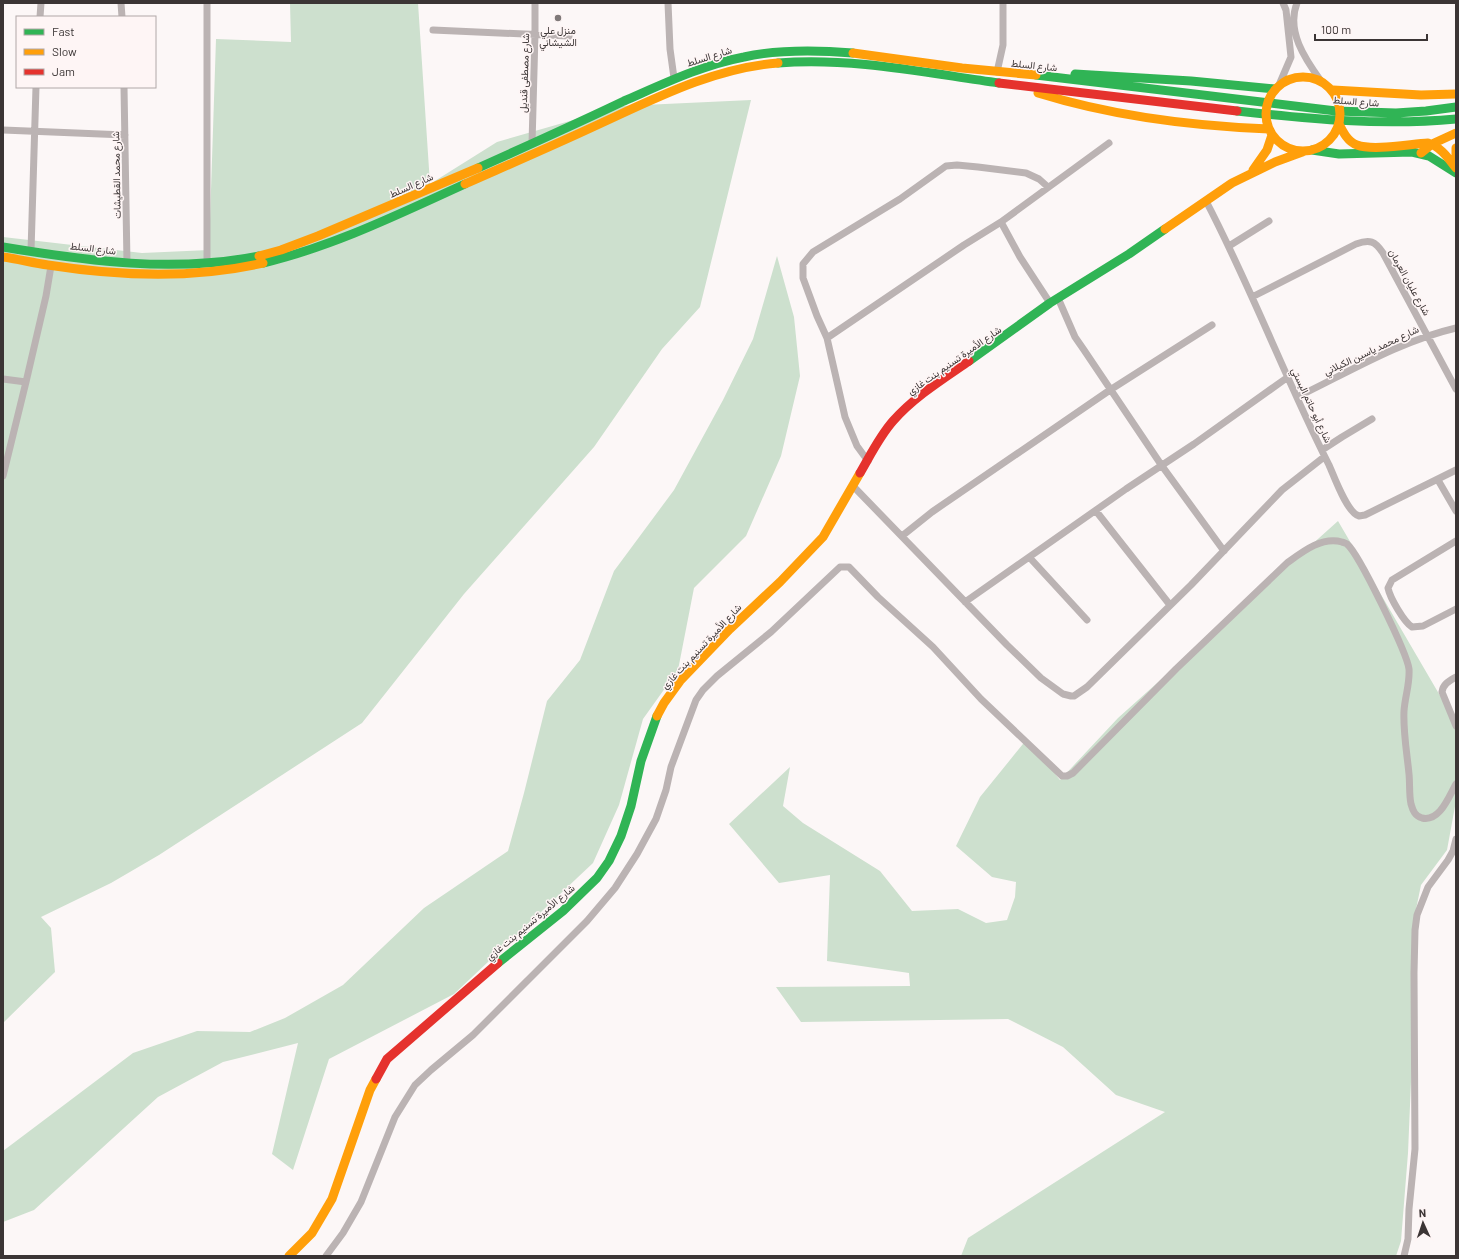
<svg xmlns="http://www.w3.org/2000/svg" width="1459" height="1259" viewBox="0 0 1459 1259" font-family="Barlow,Vazirmatn,sans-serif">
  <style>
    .forest { fill: #cde0ce }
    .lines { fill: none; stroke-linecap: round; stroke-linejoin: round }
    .street { stroke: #bbb3b3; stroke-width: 7 }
    .fast { stroke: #30b455; stroke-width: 9 }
    .slow { stroke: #ff9f0a; stroke-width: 9 }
    .jam { stroke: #e5322d; stroke-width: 9 }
    .poi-dot { fill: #7f7979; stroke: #fef5f5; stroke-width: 1.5 }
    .labels { text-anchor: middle; stroke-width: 3; stroke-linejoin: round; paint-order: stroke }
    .poi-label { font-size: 10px; fill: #3b3535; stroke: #fef5f5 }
    .street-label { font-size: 10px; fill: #3b3535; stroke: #fef5f5 }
  </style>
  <rect width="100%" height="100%" fill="#fcf7f7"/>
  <!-- forest -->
  <path class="forest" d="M290,3h128l12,181 67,-42 125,-36 129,-6 -51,207 -38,42 -68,98 -130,147 -102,129 -203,132 -48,28 -70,34 10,11 4,44 -52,51v-786l139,16 67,-3 7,-211 75,3z
    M777,256l17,61 6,59 -19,80 -35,80 -52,52 -16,82 -35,49 -24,86 -26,58 -139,131 -125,65 -36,111 -21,-16 26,-111 -75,19 -65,35 -124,113 -31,12v-71l130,-98 64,-22 53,1 35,-14 58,-33 81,-77 84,-57 16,-58 23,-92 33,-41 34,-89 60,-81 49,-90 30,-61z
    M1338,521l118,202v78l-9,49 -26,35 -8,39 -1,134 -4,95 -7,88 -5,15h-435l7,-18 197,-126 -49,-17 -53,-48 -55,-28 -207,3 -25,-35 134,-1 -1,-13 -82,-12 3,-86 -51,8 -50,-59 61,-57 -7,39 20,17 77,48 32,40 46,-2 28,14 21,-3 8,-23 1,-15 -24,-5 -36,-31 24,-49 47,-58 33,41 58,-62z"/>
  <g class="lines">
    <!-- street -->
    <path class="street" d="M121,3l1,14
      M207,3v260
      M668,3l2,46 4,29
      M1297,3c-11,28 8,56 24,78
      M40,17l1,-14
      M433,30l136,6
      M997,72l6,-27v-42
      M1279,85l12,-28 -5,-47 -3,-7
      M124,87l3,176
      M3,130l122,5
      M532,144l3,-110v-31
      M1206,201c45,86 79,177 123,264 5,11 18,48 30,51l6,-1 91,-45
      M1001,222l19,35 30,46
      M1229,246l40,-25
      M31,251l5,-164
      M1252,297l104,-53c14,-5 19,-3 27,9l73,136
      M1058,298l17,39 9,13 78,116 62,85
      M827,338l137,-93 37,-23 108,-79
      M3,379l23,3
      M1297,397c52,-25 103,-56 159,-69
      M1322,450l20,-13 30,-18
      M868,461l-11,-15 -12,-29 -18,-79 -10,-22 -14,-38v-14l10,-12 87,-53 46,-33 11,-1 21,2 48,6 13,6 9,8
      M3,476l23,-94 20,-86 5,-30
      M1438,480l18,31
      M853,486l154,159 34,33 22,16 8,2h3l13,-9 104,-102 91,-95 42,-33
      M1096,511l74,94
      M902,536l30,-24 178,-122 102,-65
      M1456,541l-64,39 -4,8c2,10 16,34 24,39l11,-1 33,-17
      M1030,558l57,62
      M965,602l161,-113 68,-45 94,-67
      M1456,677c-7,4 -13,7 -14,15l14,34
      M326,1256l17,-23 18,-31 34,-85 20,-32 16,-15 42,-35 114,-114 28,-33 22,-34 19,-35 10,-29 5,-23 25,-67 7,-10 14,-14 54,-44 69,-65h9l29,30 55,50 48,52 81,77h5l6,-3 103,-104 111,-106c15,-11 35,-27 55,-21 2,1 4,1 5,2 12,10 60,109 62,125 1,15 -4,27 -5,42 -1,21 3,42 5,63 1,10 0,21 2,30 2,7 4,12 11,14 18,4 27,-22 34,-34
      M1404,1256l4,-17 1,-30 6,-60 -1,-176 1,-43 2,-15 11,-28 20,-27 5,-9 3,-12"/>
    <!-- fast -->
    <path class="fast" d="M778,63c74,-6 148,10 221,20
      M1075,74l116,7 84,8
      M1036,75l300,36 60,2 30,-2 30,-4
      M1237,111c73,8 145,15 219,8
      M1312,150l27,4 73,-2 17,4 27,17
      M478,168c49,-22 98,-44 146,-67 39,-17 78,-36 120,-44 36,-8 73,-7 109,-4
      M3,247c84,14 171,26 256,9
      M263,263c71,-17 136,-49 202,-79
      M969,361l81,-58 79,-49 36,-25
      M498,963l65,-52 34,-33 12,-17 12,-25 10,-30 10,-45 16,-45"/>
    <!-- slow -->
    <path class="slow" d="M853,53l109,15 74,7
      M1266 114a37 37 0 1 1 74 0a37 37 0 1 1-74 0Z
      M1333,90l88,5 35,-1
      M1038,93c74,23 154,33 231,36
      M1339,124c4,8 9,18 18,21 16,6 53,-1 71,-2 13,4 20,15 28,25
      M1456,148v13
      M1421,153l11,-9 24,-11
      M1253,170l14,-20 5,-15
      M465,184c43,-19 87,-38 130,-58 59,-27 118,-58 183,-63
      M1165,229l67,-46 43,-21 30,-11
      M259,256l22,-6 37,-14 160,-68
      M3,257c15,2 30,6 45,8 70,11 146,14 215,-2
      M657,716l7,-13 16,-22 50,-52 50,-47 43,-45 37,-64
      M289,1256l23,-23 20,-34 38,-109 6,-11"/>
    <!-- jam -->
    <path class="jam" d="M999,83l238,28
      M860,473c10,-17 19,-36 33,-52 21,-24 50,-42 76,-60
      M376,1079l11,-20 111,-96"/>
  </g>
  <!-- markers -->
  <circle class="poi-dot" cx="558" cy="18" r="4"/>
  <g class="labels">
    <!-- poi labels -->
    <g class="poi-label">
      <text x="558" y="34">منزل علي<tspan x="558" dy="12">الشيشاني</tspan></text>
    </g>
    <!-- street labels -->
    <g class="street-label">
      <text transform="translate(709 56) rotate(-17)" y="4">شارع السلط</text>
      <text transform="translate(1034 65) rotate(6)" y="4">شارع السلط</text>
      <text transform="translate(524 73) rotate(-88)" y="4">شارع مصطفى قنديل</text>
      <text transform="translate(1356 101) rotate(4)" y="4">شارع السلط</text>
      <text transform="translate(116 175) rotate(-91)" y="4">شارع محمد القطيشات</text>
      <text transform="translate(411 185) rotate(-24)" y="4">شارع السلط</text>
      <text transform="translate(93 248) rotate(7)" y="4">شارع السلط</text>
      <text transform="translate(1410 282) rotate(61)" y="4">شارع عليان العرمان</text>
      <text transform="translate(1371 350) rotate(-25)" y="4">شارع محمد ياسين الكيلاني</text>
      <text transform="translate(954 360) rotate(-35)" y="4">شارع الأميرة تسنيم بنت غازي</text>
      <text transform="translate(1312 405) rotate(65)" y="4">شارع أبو حاتم البستي</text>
      <text transform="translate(701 646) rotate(-47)" y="4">شارع الأميرة تسنيم بنت غازي</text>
      <text transform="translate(530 922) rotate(-40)" y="4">شارع الأميرة تسنيم بنت غازي</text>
    </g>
  </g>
  <!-- border -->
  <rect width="1459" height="1259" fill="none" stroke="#3b3535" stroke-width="8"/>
  <!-- legend -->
  <rect x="16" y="16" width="140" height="72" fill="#fef5f5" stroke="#b0a8a8"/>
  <rect x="24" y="29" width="20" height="6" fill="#30b455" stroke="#b0a8a8"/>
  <text x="52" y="36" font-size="12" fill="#3b3535">Fast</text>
  <rect x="24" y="49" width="20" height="6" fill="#ff9f0a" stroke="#b0a8a8"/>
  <text x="52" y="56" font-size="12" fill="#3b3535">Slow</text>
  <rect x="24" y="69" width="20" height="6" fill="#e5322d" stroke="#b0a8a8"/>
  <text x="52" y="76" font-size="12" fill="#3b3535">Jam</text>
  <!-- north arrow -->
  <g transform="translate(1423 1223) rotate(357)" stroke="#fef5f5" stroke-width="3" paint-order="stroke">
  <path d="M0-3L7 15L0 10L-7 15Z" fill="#3b3535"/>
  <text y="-6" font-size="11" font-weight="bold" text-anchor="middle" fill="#3b3535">N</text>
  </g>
  <!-- scale -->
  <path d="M1315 34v6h112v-6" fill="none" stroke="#3b3535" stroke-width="2"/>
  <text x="1321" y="34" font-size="12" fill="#3b3535" stroke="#fef5f5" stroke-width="3" paint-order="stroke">100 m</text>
</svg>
